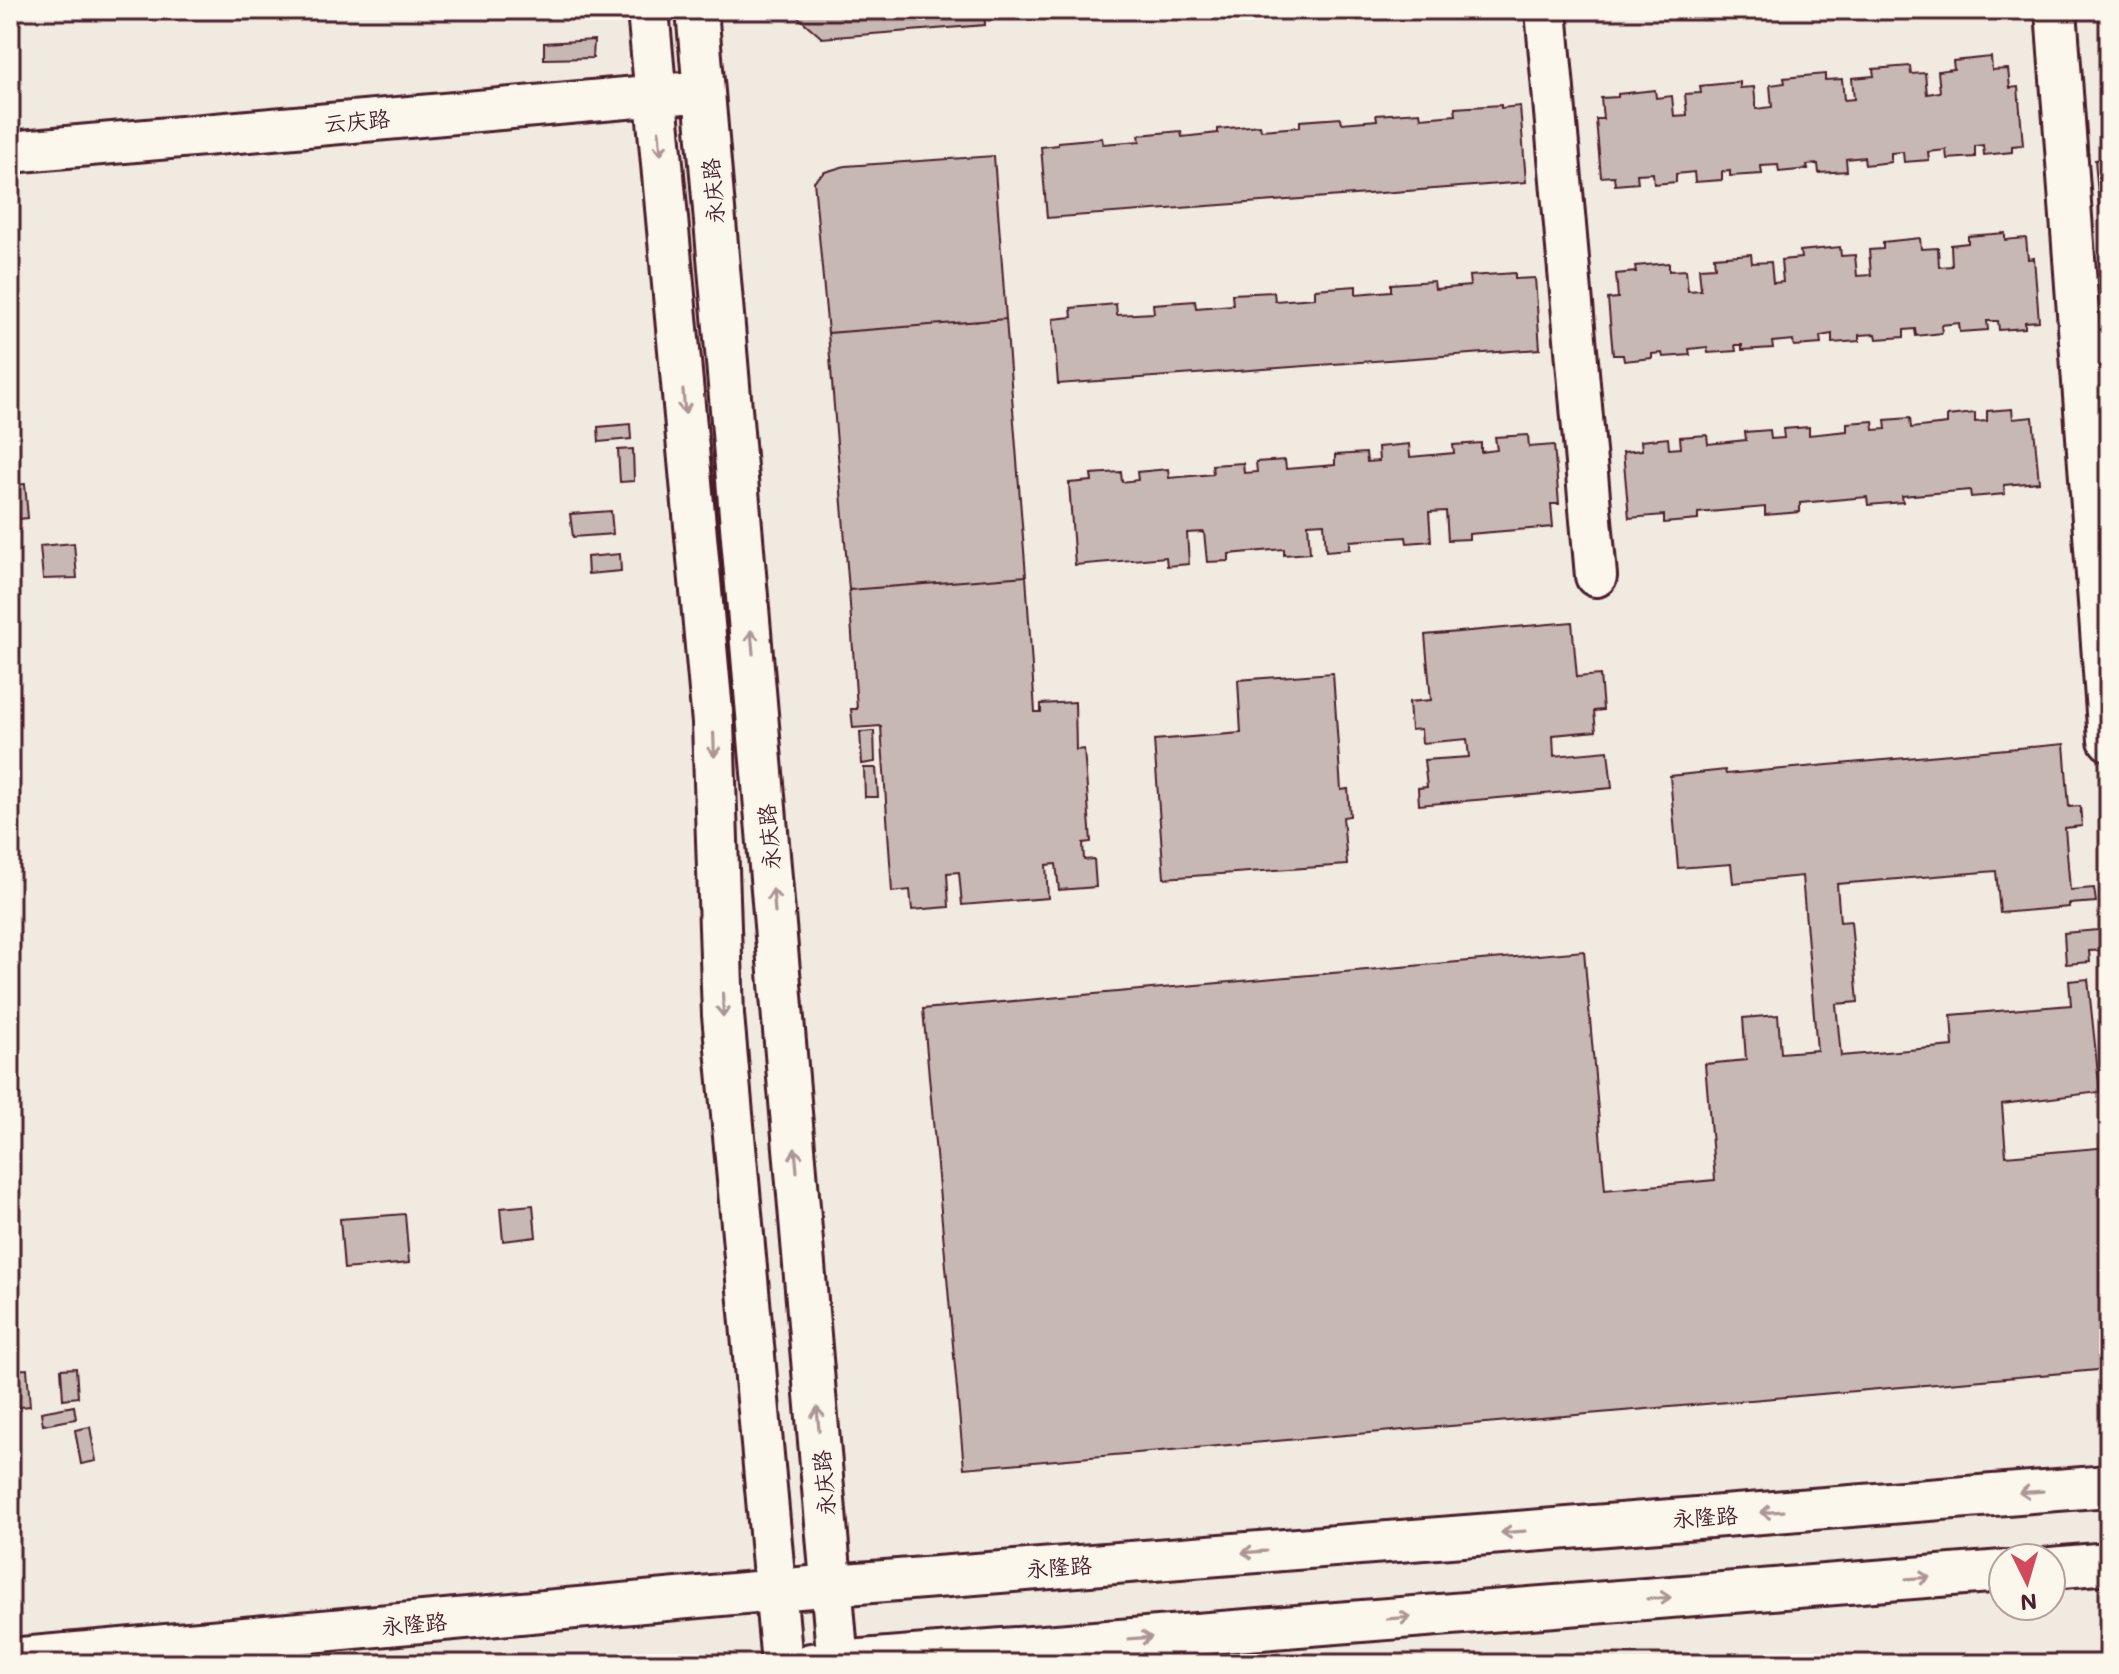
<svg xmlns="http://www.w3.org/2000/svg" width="2119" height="1674" viewBox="0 0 2119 1674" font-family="Mali,'LXGW WenKai TC',sans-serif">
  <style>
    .building { fill: #c8b8b3; stroke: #4a1f2b; stroke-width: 2 }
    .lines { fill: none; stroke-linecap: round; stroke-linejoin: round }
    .minor-casing { stroke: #4a1f2b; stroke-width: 46 }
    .minor { stroke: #fbf7ec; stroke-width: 40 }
    .oneway { stroke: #ab9695 }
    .labels { text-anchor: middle; stroke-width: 7; stroke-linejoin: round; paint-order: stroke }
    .street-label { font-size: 22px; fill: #4a1f2b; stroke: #fbf7ec }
  </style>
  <rect width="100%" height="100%" fill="#f0eae0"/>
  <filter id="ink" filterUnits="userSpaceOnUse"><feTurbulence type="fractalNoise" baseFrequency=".0125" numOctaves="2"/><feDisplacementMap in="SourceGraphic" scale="16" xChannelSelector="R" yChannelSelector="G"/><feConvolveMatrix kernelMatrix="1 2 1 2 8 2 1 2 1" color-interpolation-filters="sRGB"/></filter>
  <g filter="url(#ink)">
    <!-- building -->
    <path class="building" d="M790,10h194l1,15 -163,13z
      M594,40l-1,18 -49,1v-16z
      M1991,57l1,13 16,-1 2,19 8,-1 5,58 -11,1v6l-28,3 -1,-10 -8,1v11l-28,2 -1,-9 -18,2 1,8 -25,2 -1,-10 -12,1v9l-26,3 -1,-8 -18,2 1,12 -28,2 -1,-9 -11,1 1,4 -29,3 -1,-7 -17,1 1,8 -32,2v-5l-8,1v8l-27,2 -1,-10 -18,2v8l-22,2 -1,-11 -16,1 1,9 -23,2 -1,-9 -13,1 -5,-58h7l-2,-21 17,-1v-3l37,-4 1,8 16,-2 2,20 13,-1 -2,-21 16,-1 -1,-7 40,-4v6l14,-1 2,22 16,-2 -2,-22 15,-2 -1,-5 41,-4v6l17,-1 2,21 10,-1 -2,-21 22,-2 -1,-7 37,-3 1,8 14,-1 2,21 13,-2 -2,-21 16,-2 -1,-8z
      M1501,105v3l19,-2 6,76 -479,36 -6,-71 17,-2v-3l44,-4 1,6 37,-3 -1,-6 42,-4 1,6 36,-4v-4l42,-4 1,5 39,-3v-6l41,-3 1,5 35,-3 -1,-5 44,-3 1,6 35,-3 -1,-7z
      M2104,136h5v69l-10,1 -4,-46 10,-1z
      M994,156l12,163 -178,14 -14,-152 11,-9 20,-6z
      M2005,233v7l21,-2 2,21 6,-1 5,63 -14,1v6l-26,2 -1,-9h-11l1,9 -28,2 -1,-9 -18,2 1,8 -26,3 -1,-7 -11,1v7l-27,2 -1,-5 -17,1v6l-27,2v-9l-12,2 1,8 -27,2 -1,-6 -21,2 1,6 -31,2v-5h-7l1,6 -28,2 -1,-6 -18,2 1,6 -27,2 -1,-4 -10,1v4l-28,3 -1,-6h-10l-5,-56 10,-1 -2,-24 20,-2 -1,-6 34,-3v8l17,-1 2,21 13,-1 -2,-22 16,-1 -1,-10 37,-3 1,9 19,-1 2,21 10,-1 -2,-22 20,-2 -1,-7 40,-4 1,9 14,-1 2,21 14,-1 -2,-25 14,-1v-7l37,-4 1,11 17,-1 1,19 13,-1 -1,-21 17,-2v-7z
      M1515,273v6l20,-1 5,71 -482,35 -5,-65 19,-2 -1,-9 45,-4 1,11 37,-2 -1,-9 42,-3 1,7 37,-3 -1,-11 42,-2 1,9 40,-3v-9l41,-3v8l35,-3v-7l43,-3 1,8 35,-3 -1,-10z
      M1006,319l20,257 -177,14 -21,-257z
      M2012,409l1,10 20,-2 6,65 -35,3 1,9 -34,3 -1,-7 -68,6 1,6 -35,3 -1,-8 -67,6v9l-35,3v-8l-67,6v7l-34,3v-8l-35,3 -6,-66 19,-2 -1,-9 27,-3 1,11 12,-1 -1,-11 27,-2 1,9 38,-4 -1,-8 25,-2 1,9 13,-1 -1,-9 26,-2v8l38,-4v-8l26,-2 1,9 12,-1 -1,-9 25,-2 1,10 36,-4v-8l28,-3v9l12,-1v-10z
      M630,424l1,15 -32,3 -1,-15z
      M1528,435l1,12 25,-2 5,59h-8l2,23 -84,7v5l-21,1 -2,-29 -17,1 2,29 -24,2 -1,-6 -56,4v8l-24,2 -2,-28 -16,1 2,29 -26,2v-6l-55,5v7l-22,1 -3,-30 -17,1 2,31 -22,2 -1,-9 -91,8 -6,-82 23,-2 -1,-7 30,-2 1,10 16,-2 -1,-8 31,-3 1,9 44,-4 -1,-9 31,-2 1,10 13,-1 -1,-10 29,-2 1,9 49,-4v-10l31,-2 1,9 12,-1 -1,-14 31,-3 1,13 44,-4 -1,-8 28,-2v9l16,-2 -2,-13z
      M633,449l1,32 -14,1 -2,-32z
      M25,484l3,34 -18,2v-35z
      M611,511l2,23 -40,3 -3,-23z
      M74,543l3,35 -34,1 -3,-33z
      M620,554l1,17 -33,3 -1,-17z
      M1026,576l9,136h6v-8l34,-2 1,48 8,-1 7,93 -8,1 1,17 10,-1 2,28 -37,3 -3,-26 -10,1 2,33 -86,7 -3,-33 -12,1 2,34 -37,3 -2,-20 -18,2 -11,-166 -28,2 -2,-19h6l-8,-119z
      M1572,622l5,55 23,-2 3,35 -9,1 2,20 -43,4 1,21 54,-5 4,37 -193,17 -1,-17 9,-1 -3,-27 45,-3 -2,-18 -45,4 -1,-14 -10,1 -2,-28 22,-2 -6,-65z
      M1333,673l8,117 7,-1 2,27 -7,1 4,48 -183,13 -10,-138 87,-7 -3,-53z
      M874,731l1,31 -13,2 -2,-32z
      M2064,744l5,63 11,-1 2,20 -17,2 5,62 24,-2 2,14 -27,2v3l-69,6 -4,-42 -159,13 3,38 11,-1 7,81 -22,2 5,52 112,-10 -2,-31 120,-10 -2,-24 19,-2 12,113 -98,12 4,52 103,-9v222l-1145,99 -41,-459 661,-58 21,239 110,-10 -10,-116 41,-4 -3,-42 35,-3 3,38 36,-3 -15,-174 -69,7 -2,-19 -53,4 -8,-92 55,-6 1,4z
      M864,768h12l2,29h-13z
      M2109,929v21l-20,1 1,11 -24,2 -2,-31z
      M533,1205l3,32 -33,4 -3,-33z
      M405,1214l4,49 -65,6 -4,-50z
      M76,1368l2,29 -15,2 -2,-30z
      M27,1369l3,37 -20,2v-38z
      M74,1406l2,13 -33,6 -2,-13z
      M90,1427l6,34 -15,3 -6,-34z"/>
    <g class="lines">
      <!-- minor casing -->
      <g class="minor-casing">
        <path id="minor" d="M648,10l65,713 10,292 59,649
          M697,10l141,1654
          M1546,10l50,566
          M2056,10l53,730
          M10,152l673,-59
          M2051,1568l58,-5
          M10,1659l823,-74 1276,-99
          M811,1664l1192,-93"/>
      </g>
      <!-- minor -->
      <use href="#minor" class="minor"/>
    </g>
    <!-- one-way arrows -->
    <defs><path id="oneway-shaft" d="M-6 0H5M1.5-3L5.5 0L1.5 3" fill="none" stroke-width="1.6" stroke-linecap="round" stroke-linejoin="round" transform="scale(2)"/></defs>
    <g class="oneway">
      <use href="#oneway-shaft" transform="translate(660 143) rotate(85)"/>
      <use href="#oneway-shaft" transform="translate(684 402) rotate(85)"/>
      <use href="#oneway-shaft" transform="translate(752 642) rotate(-95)"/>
      <use href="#oneway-shaft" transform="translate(714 745) rotate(88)"/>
      <use href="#oneway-shaft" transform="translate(774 901) rotate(-95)"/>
      <use href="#oneway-shaft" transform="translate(723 1005) rotate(88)"/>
      <use href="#oneway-shaft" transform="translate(796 1160) rotate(-95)"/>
      <use href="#oneway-shaft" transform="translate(818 1419) rotate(-95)"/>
      <use href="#oneway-shaft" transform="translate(2031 1492) rotate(176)"/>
      <use href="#oneway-shaft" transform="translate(1772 1512) rotate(176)"/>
      <use href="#oneway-shaft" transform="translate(1513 1532) rotate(176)"/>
      <use href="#oneway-shaft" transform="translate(1254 1552) rotate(176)"/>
      <use href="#oneway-shaft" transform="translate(1918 1578) rotate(-4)"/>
      <use href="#oneway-shaft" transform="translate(1659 1598) rotate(-4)"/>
      <use href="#oneway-shaft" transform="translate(1399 1618) rotate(-4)"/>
      <use href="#oneway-shaft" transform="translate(1140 1638) rotate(-4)"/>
    </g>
  </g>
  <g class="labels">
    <!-- street labels -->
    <g class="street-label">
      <text transform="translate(357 121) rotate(-5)" y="8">云庆路</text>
      <text transform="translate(713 191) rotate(-95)" y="8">永庆路</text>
      <text transform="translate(769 837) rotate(-95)" y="8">永庆路</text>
      <text transform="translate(824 1483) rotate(-95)" y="8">永庆路</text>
      <text transform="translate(1705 1517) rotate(-4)" y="8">永隆路</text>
      <text transform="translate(1059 1567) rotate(-4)" y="8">永隆路</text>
      <text transform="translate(414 1624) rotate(-5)" y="8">永隆路</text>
    </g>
  </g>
  <!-- margin -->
  <rect width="2119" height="1674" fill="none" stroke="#fbf7ec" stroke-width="40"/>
  <rect x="20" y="20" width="2079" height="1634" fill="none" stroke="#4a1f2b" stroke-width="3" filter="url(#ink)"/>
  <!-- north arrow -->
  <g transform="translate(2027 1582) rotate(175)"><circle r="38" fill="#fbf7ec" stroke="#b4a19f" stroke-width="2"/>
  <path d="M0-6L14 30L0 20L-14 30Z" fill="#d1495b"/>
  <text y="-12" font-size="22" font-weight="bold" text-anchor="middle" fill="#4a1f2b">N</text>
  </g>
</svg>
